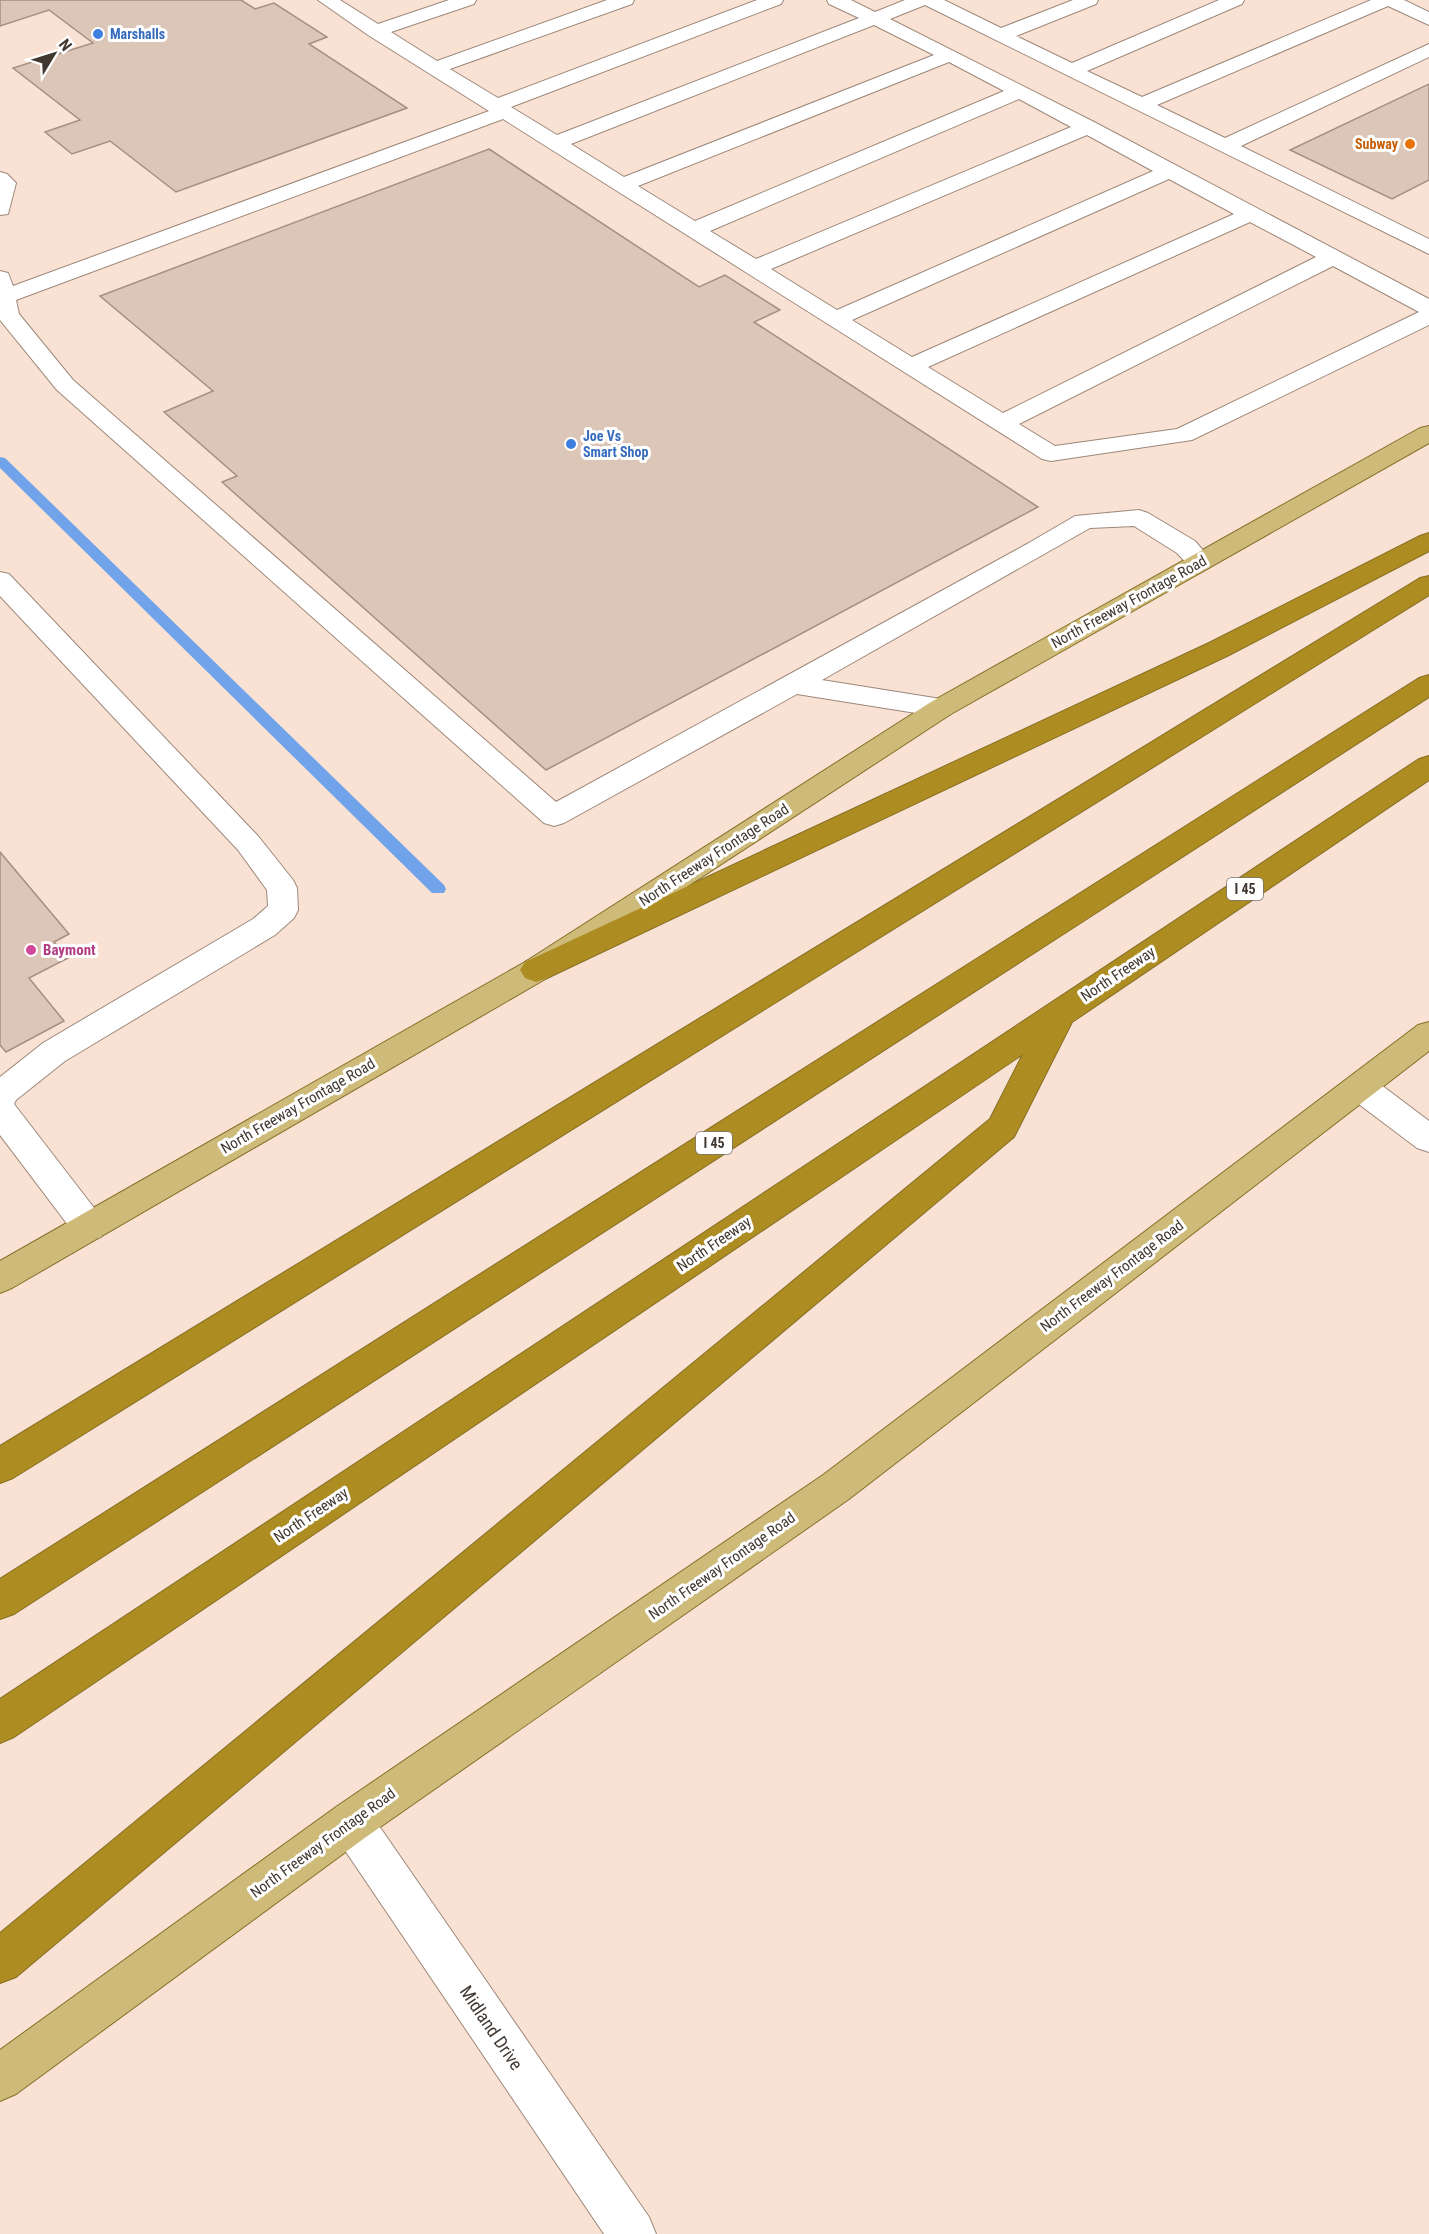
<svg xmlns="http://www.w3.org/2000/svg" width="1429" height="2234" viewBox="0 0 1429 2234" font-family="'Roboto Condensed',sans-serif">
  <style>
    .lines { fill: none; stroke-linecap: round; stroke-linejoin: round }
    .stream { fill: #70a3ea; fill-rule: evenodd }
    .building { fill: #dcc6b7; stroke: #a58f82; stroke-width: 1.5 }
    .minor-casing { stroke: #9d887a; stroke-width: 2 }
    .major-casing { stroke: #876f27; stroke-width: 2 }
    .highway-casing { stroke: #876f27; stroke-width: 2 }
    .minor { fill: #fff; fill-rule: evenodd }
    .major { fill: #cebb7a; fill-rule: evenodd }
    .highway { fill: #ad8d21; fill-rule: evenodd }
    .shop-dot { fill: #3f7fe0; stroke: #fff; stroke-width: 2 }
    .food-dot { fill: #e8710a; stroke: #fff; stroke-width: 2 }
    .hotel-dot { fill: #d1479c; stroke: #fff; stroke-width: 2 }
    .labels { text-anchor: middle; stroke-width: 6; stroke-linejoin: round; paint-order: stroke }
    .far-shop-label { font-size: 14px; font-weight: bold; fill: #366cbe; stroke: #fff; text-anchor: start }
    .far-food-label { font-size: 14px; font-weight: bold; fill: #c56008; stroke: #fff; text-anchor: end }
    .shield { fill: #fff; stroke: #7a7470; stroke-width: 1.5 }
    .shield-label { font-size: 14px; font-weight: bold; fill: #413832 }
    .street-label { font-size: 15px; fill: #413832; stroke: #fff }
    .hotel-label { font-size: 15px; font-weight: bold; fill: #b23c85; stroke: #fff; text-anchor: start }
    .near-street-label { font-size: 18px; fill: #413832; stroke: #fff }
  </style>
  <rect width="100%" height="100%" fill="#f9e2d4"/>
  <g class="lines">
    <!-- stream -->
    <path class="stream" d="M0,457l5,1 439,427 2,4 -2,4h-12l-432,-425z"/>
  </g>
  <!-- building -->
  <path class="building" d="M0,0h241l14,9 19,-6 53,34 -18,7 98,64 -231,84 -66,-51 -38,13 -27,-22 35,-12 -67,-52 80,-25 -44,-33 -49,16z
    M1429,84v96l-37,19 -102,-49z
    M489,149l210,138 26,-12 55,35 -26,12 284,185 -492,263 -324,-288 15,-6 -73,-64 49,-21 -113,-95z
    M0,852l69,82 -15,8 14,16 -39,20 35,43 -58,31 -6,-7z"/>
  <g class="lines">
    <!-- minor casing -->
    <g class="minor-casing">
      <path id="minor" d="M318,0h22l38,24 71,-24h27l-2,4 -83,28 46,29 170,-61h27l-2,4 -182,65 48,29 259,-98h26l-2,4 -270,103 46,28 302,-117 -30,-14 -2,-4h24l24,12 30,-12h39l57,28 72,-28h25l-2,4 -80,32 56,27 147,-63h25l-2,4 -155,67 55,26 229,-97h33l25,12v13l-41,-19 -231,99 68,33 204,-94v13l-188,89 188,93v15l-504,-249 -35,14 206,104 333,176v26l-237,115 -141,21 -9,-2 -539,-340 -487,181 3,14 54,66 483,422 471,-258 48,-28 64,-6 9,3 47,28 18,21 -4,6 -9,2 -9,-2 -14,-15 -43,-27 -44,2 -268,152 119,19 10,3 4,6 -4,6 -10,3 -144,-23 -233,129 -10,3 -10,-3 -487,-433 -57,-70v-49l8,2 5,13 476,-175 -121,-76zM874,25l60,30 -310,122 -53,-33zM949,62l55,29 -309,130 -57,-35zM1019,99l52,28 -315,132 -46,-28zM1087,135l66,36 -316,139 -66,-41zM1169,179l65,35 -322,143 -60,-37zM1250,222l66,35 -313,156 -75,-46zM1333,266l86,46 -242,117 -122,17 -36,-22z
        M0,172l7,2 9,9 -8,31 -8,1z
        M0,572l9,2 249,262 35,44 4,8 1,22 -4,8 -19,17 -210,126 -49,39 -2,4 87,113 5,10 -5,10 -12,4 -12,-4 -77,-102v-58l43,-34 210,-124 15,-13 -1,-16 -29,-40 -238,-254z
        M1360,1074l12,4 57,43v31l-12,-4 -69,-52 -4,-9 4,-9z
        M351,1801l15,6 283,410 7,17h-52l-268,-397 -6,-15 6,-15z"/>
    </g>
    <!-- major casing -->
    <g class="major-casing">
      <path id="major" d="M1429,426v17l-478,271 -404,264 -535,310 -12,5v-32l525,-299 406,-260 489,-274z
        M1429,1022v29l-580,448 -483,338 -350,257 -16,7v-51l336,-243 487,-332 595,-450z"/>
    </g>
    <!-- highway casing -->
    <g class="highway-casing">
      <path id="highway" d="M1429,533v18l-200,104 -682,323 -11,4 -11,-4 -5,-8 5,-8 684,-319 211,-107z
        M1429,576v19l-1416,883 -13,5v-37l1420,-868z
        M1429,675v22l-1415,917 -14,5v-40l1419,-901z
        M1429,756v24l-357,242 -58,115 -998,840 -16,6v-50l990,-814 33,-65 -1009,683 -14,6v-44l1419,-940z"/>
    </g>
    <!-- minor -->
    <use href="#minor" class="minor"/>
    <!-- major -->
    <use href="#major" class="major"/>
    <!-- highway -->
    <use href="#highway" class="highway"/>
  </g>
  <!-- markers -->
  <g class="shop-dot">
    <circle cx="98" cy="34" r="6"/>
    <circle cx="571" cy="444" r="6"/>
  </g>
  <circle class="food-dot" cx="1410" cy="144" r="6"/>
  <circle class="hotel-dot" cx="31" cy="950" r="6"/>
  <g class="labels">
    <!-- far-shop labels -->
    <g class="far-shop-label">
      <text x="110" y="39">Marshalls</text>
      <text x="583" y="441">Joe Vs<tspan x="583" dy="16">Smart Shop</tspan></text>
    </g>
    <!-- far-food labels -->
    <g class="far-food-label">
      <text x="1398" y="149">Subway</text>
    </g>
    <!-- shield labels -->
    <g class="shield">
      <rect x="1227" y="878" width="36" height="22" rx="4.5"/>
      <rect x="696" y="1132" width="36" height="22" rx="4.5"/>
    </g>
    <g class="shield-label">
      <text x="1245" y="894">I 45</text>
      <text x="714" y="1148">I 45</text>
    </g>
    <!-- street labels -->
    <g class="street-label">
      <text transform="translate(1129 602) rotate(-29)" y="5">North Freeway Frontage Road</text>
      <text transform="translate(714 855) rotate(-33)" y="5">North Freeway Frontage Road</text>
      <text transform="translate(1118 974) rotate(-34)" y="5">North Freeway</text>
      <text transform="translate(298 1106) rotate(-30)" y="5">North Freeway Frontage Road</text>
      <text transform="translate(714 1244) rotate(-34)" y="5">North Freeway</text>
      <text transform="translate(1112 1276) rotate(-37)" y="5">North Freeway Frontage Road</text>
      <text transform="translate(311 1515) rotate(-34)" y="5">North Freeway</text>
      <text transform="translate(722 1566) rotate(-35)" y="5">North Freeway Frontage Road</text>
      <text transform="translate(323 1843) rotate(-36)" y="5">North Freeway Frontage Road</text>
    </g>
    <!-- hotel labels -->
    <g class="hotel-label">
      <text x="43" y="955">Baymont</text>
    </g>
    <!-- near-street labels -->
    <g class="near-street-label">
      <text transform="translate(491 2028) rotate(56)" y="6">Midland Drive</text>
    </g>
  </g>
  <!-- north arrow -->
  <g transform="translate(54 54) rotate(52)" stroke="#ffffff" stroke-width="4.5" paint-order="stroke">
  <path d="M0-4.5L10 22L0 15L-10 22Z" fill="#413832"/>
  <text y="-9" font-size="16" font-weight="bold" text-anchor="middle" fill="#413832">N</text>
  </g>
</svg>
